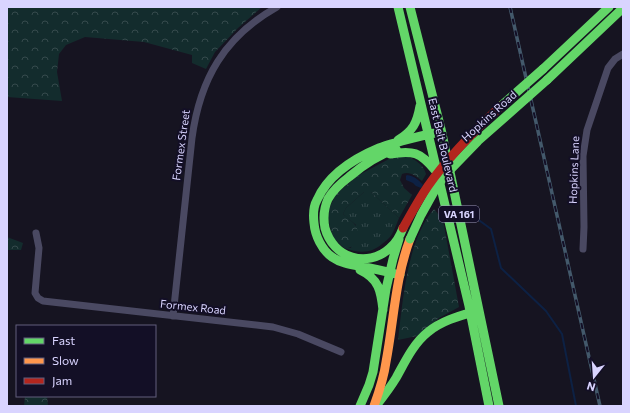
<svg xmlns="http://www.w3.org/2000/svg" width="630" height="413" viewBox="0 0 630 413" font-family="Commissioner,sans-serif">
  <style>
    .grass { fill: url(#grass-tufts) }
    .forest { fill: url(#forest-crowns) }
    .water { fill: #0d2144 }
    .lines { fill: none; stroke-linecap: round; stroke-linejoin: round }
    .stream { stroke: #0d2144; stroke-width: 2 }
    .street { stroke: #4a4962; stroke-width: 7 }
    .fast { stroke: #63d668; stroke-width: 9 }
    .slow { stroke: #ff974d; stroke-width: 9 }
    .rail-casing { stroke: #43596b; stroke-width: 3.5 }
    .rail { stroke: #130f26; stroke-width: 2; stroke-dasharray: 6; stroke-linecap: butt }
    .fast-bridge { stroke: #63d668; stroke-width: 9 }
    .jam-bridge { stroke: #b3261e; stroke-width: 9 }
    .labels { text-anchor: middle; stroke-width: 4; stroke-linejoin: round; paint-order: stroke }
    .shield { fill: #130f26; stroke: #9e99be; stroke-width: 1 }
    .shield-label { font-size: 10px; font-weight: bold; fill: #d9d4ff }
    .street-label { font-size: 11px; fill: #d9d4ff; stroke: #130f26 }
  </style>
  <defs>
    <pattern id="grass-tufts" width="24" height="20" patternUnits="userSpaceOnUse"><rect width="24" height="20" fill="#132c2d"/><path d="M3 7l-1-3M5 7V3M7 7l1-3M15 17l-1-3M17 17v-4M19 17l1-3" fill="none" stroke="#354a4c"/></pattern>
    <pattern id="forest-crowns" width="20" height="18" patternUnits="userSpaceOnUse"><rect width="20" height="18" fill="#132c2d"/><path d="M2 6a3 3 0 1 1 6 0M12 15a3 3 0 1 1 6 0" fill="none" stroke="#354a4c"/></pattern>
  </defs>
  <rect width="100%" height="100%" fill="#161421"/>
  <!-- grass -->
  <path class="grass" d="M364,192h7l28,26c-2,5 -4,10 -6,14 -2,5 -7,9 -11,12 -12,10 -23,9 -38,4h7l5,-23 -13,-11 3,-6z"/>
  <!-- forest -->
  <path class="forest" d="M7,7h255l-24,21 -23,24 -9,17 -14,-6v-8l-48,-13 -59,-5 -19,8 -7,9 -2,18 5,29 -55,-4z
    M403,155c11,4 20,8 23,19l-4,7c-6,-5 -12,-10 -20,-7l-2,6 4,8 8,7 -13,23 -28,-26h-7l-18,16 -3,6c4,3 10,8 13,12 3,5 2,18 -5,21 -1,1 -5,1 -7,1l-11,-10 -3,-11 -2,-10 1,-8 7,-15 23,-19 30,-16z
    M434,209l9,11 16,87 -20,11 -22,18 -19,4c5,-40 9,-100 36,-131z
    M7,237l16,6 -2,7h-14z
    M25,396h22l1,10h-24z"/>
  <!-- water -->
  <path class="water" d="M407,175c7,1 12,5 16,10l-2,3 -5,-2 -3,-3 -7,-3v-4z"/>
  <g class="lines">
    <!-- stream -->
    <path class="stream" d="M476,218l15,11 10,39 45,43 16,23 14,72"/>
    <!-- street -->
    <path class="street" d="M36,233l3,15 -4,45 3,5 5,3 230,26 25,7 43,18
      M583,249l1,-22 -1,-71 4,-26 21,-62 7,-9 8,-5
      M173,316l19,-178c8,-59 32,-101 85,-131"/>
    <!-- fast -->
    <path class="fast" d="M398,7l71,299 20,100
      M410,7l31,122 58,277
      M543,69l66,-62
      M547,80l76,-72
      M398,140c15,-9 19,-17 22,-34
      M396,149c-18,6 -33,16 -47,28 -8,6 -16,13 -21,22 -4,9 -5,19 -3,29 8,30 42,41 65,20 6,-5 10,-12 13,-20
      M390,154c23,-4 30,-2 45,16
      M360,270c19,9 21,21 23,40
      M400,275c-12,-3 -24,-6 -36,-8 -11,-2 -22,-3 -32,-10 -10,-7 -17,-21 -18,-34 -1,-8 -1,-16 3,-23 11,-25 38,-42 62,-52 7,-3 16,-5 23,-7 11,-3 22,-6 33,-8
      M360,406l9,-21 4,-13 13,-83 7,-30 6,-20
      M376,406c7,-9 14,-18 20,-28 9,-16 17,-34 32,-46 13,-11 31,-16 48,-21"/>
    <!-- slow -->
    <path class="slow" d="M374,406c5,-14 10,-29 12,-44 8,-42 9,-83 24,-123"/>
    <!-- rail casing -->
    <g class="rail-casing">
      <path id="rail" d="M510,7l90,399"/>
    </g>
    <!-- rail -->
    <use href="#rail" class="rail"/>
    <!-- fast-bridge -->
    <path class="fast-bridge" d="M501,106l42,-37
      M410,239l11,-24 15,-27 10,-14 32,-33 69,-61"/>
    <!-- jam-bridge -->
    <path class="jam-bridge" d="M403,228c8,-14 16,-29 25,-42 21,-30 47,-56 73,-80"/>
  </g>
  <g class="labels">
    <!-- shield labels -->
    <rect class="shield" x="439" y="206" width="40" height="16" rx="3"/>
    <g class="shield-label">
      <text x="459" y="218">VA 161</text>
    </g>
    <!-- street labels -->
    <g class="street-label">
      <text transform="translate(489 116) rotate(-42)" y="4">Hopkins Road</text>
      <text transform="translate(181 145) rotate(-82)" y="4">Formex Street</text>
      <text transform="translate(443 145) rotate(77)" y="4">East Belt Boulevard</text>
      <text transform="translate(574 170) rotate(-88)" y="4">Hopkins Lane</text>
      <text transform="translate(193 307) rotate(6)" y="4">Formex Road</text>
    </g>
  </g>
  <!-- border -->
  <rect width="630" height="413" fill="none" stroke="#d9d4ff" stroke-width="16"/>
  <!-- legend -->
  <rect x="16" y="325" width="140" height="72" fill="#130f26" stroke="#625e7d"/>
  <rect x="24" y="338" width="20" height="6" fill="#63d668" stroke="#625e7d"/>
  <text x="52" y="345" font-size="12" fill="#d9d4ff">Fast</text>
  <rect x="24" y="358" width="20" height="6" fill="#ff974d" stroke="#625e7d"/>
  <text x="52" y="365" font-size="12" fill="#d9d4ff">Slow</text>
  <rect x="24" y="378" width="20" height="6" fill="#b3261e" stroke="#625e7d"/>
  <text x="52" y="385" font-size="12" fill="#d9d4ff">Jam</text>
  <!-- north arrow -->
  <g transform="translate(594 377) rotate(197)" stroke="#130f26" stroke-width="3" paint-order="stroke">
  <path d="M0-3L7 15L0 10L-7 15Z" fill="#d9d4ff"/>
  <text y="-6" font-size="11" font-weight="bold" text-anchor="middle" fill="#d9d4ff">N</text>
  </g>
</svg>
